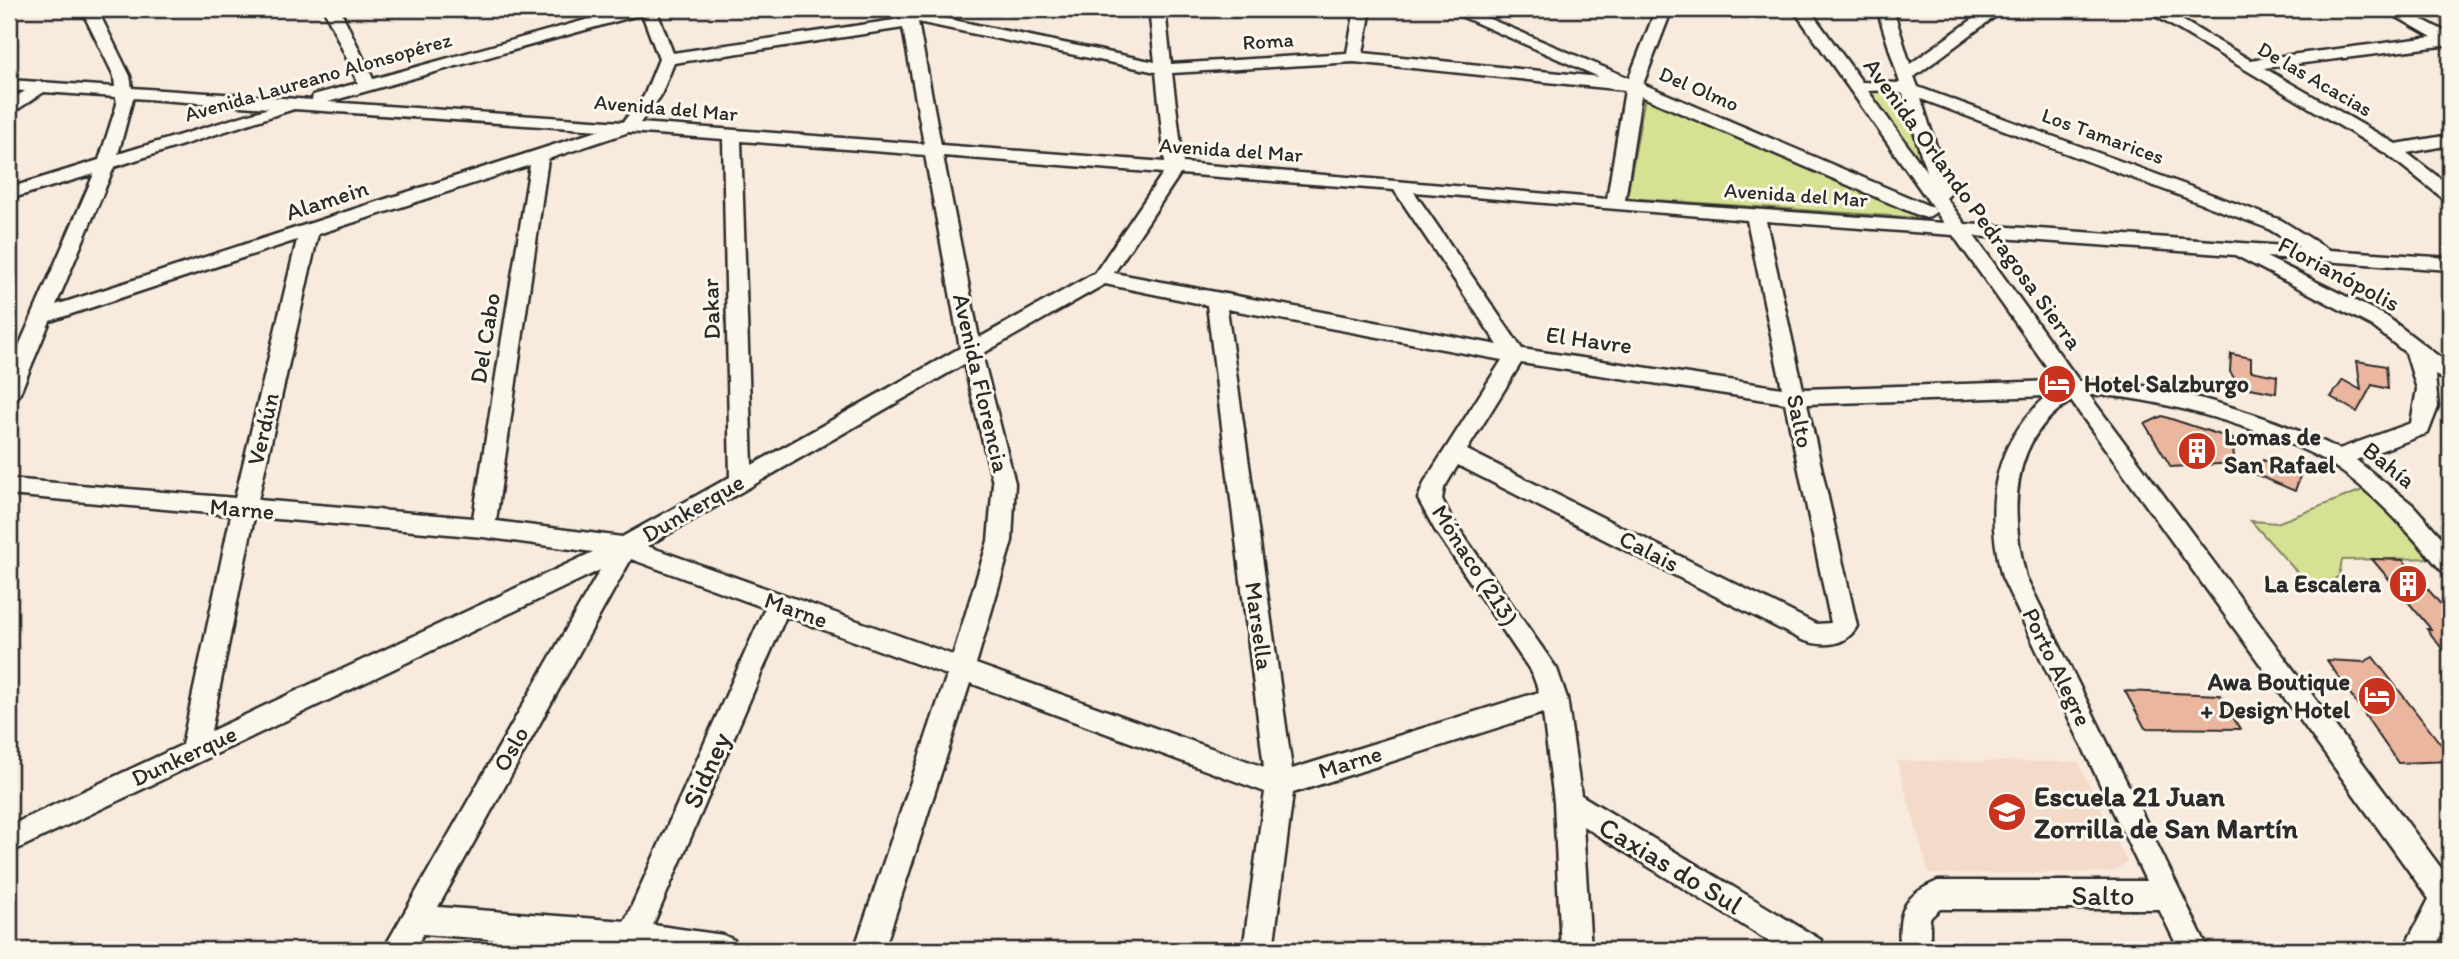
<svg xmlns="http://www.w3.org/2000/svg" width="2459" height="959" viewBox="0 0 2459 959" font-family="Itim,sans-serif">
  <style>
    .built { fill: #f4dac9 }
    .green { fill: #d6e194; stroke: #808660; stroke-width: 2 }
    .building { fill: #ebb69e; stroke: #2b2b2b; stroke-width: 2 }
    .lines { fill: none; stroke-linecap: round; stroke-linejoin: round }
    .minor-casing { stroke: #2b2b2b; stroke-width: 5 }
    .minor { fill: #fbf7ec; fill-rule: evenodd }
    .labels { text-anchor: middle; stroke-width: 6; stroke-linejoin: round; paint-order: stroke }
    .far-street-label { font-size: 21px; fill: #2b2b2b; stroke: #fbf7ec }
    .street-label { font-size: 24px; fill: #2b2b2b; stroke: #fbf7ec }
    .poi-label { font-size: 24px; font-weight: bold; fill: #2b2b2b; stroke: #fbf7ec; text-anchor: start }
    .near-street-label { font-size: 28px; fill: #2b2b2b; stroke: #fbf7ec }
    .near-poi-label { font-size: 28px; font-weight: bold; fill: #2b2b2b; stroke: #fbf7ec; text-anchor: start }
  </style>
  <rect width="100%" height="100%" fill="#f8eadc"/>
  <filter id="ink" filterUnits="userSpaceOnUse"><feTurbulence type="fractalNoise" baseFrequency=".0143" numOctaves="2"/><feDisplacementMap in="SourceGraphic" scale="14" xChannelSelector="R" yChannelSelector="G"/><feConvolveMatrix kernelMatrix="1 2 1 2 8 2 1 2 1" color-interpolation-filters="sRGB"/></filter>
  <g filter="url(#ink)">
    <!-- built -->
    <path class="built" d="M1897,761l181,1 49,100 -14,10 -184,2z"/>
    <!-- green -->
    <path class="green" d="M1866,91h40l26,89z
      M1645,96l276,122 -294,-20z
      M2365,489l72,69 -95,2 -3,16 -25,15 -63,-70 26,2z"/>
    <!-- building -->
    <path class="building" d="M2231,354l20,4v13l26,5 -1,17 -36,-7 -10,-14z
      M2357,361l29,5 2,23 -16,-4 -15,27 -26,-15 12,-17 18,10z
      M2162,416l71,23 1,24 -63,4 -26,-43z
      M2263,460l38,13 -6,18 -38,-16z
      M2372,559l31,1 47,55v44l-23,-30h4z
      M2373,657l77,99v5l-52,2 -71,-103 37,2z
      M2125,691l95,4 20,34 -95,-1z"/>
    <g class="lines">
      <!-- minor casing -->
      <g class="minor-casing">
        <path id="minor" d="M81,9h16l33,67 2,12 180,12 1,-5 45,-12 -34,-74h16l33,70 252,-70h31l17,44 228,-34 -2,-10h16v3l240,50 -6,-53h16l6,55 176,-11 8,-44h16l-8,44 236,24 -154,-68h21l163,69 27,-69h16l-29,75 291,124 2,4 -9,6 -7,-2 -279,-120 -16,104 319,23 -151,-214h16l53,73 38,1 -23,-74h16l17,55 77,-55h18l-91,68 4,10 363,133 48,30 121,8v12l-184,-13 120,59 64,49v18l-15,-8 3,32 -10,26 -72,27 57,45 37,42v25l-9,-2c-33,-39 -68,-79 -112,-107 -48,-30 -183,-70 -240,-68l358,481 3,-1v43l-16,32h-31l26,-51 -358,-498c-63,38 -61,115 -45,176l183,373h-30l-20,-41h-219l-10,9v32h-30c-2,-37 1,-54 38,-69h208l-144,-304c-17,-70 -12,-130 45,-181l-240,8 50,222c-11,21 -35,21 -55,14l-344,-175 -14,23 -2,11 10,20 105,150 10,29 14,97 240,145 4,10h-42l-200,-124 8,124h-30l-7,-148 -11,-89 -250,80 -20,157h-30l22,-158 -295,-109 -86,267h-30l93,-275 -161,-59 -133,309 70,10 11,5 4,10h-107l-208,-16 -9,16h-31l217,-380 -591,283v-27l173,-81 49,-230 -222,-20v-16l226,19 62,-258 -247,81 -30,72 -3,5 -8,2v-31l85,-195 -85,25v-11l90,-28 18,-56 -1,-7 -72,-5 -35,23v-13l16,-11 -16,-1v-10l106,7 -1,-11zM642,14l17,45 -15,37 -21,26 -295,-20zM918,22l238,50 9,90 -224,-17zM903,28l21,116 -284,-21 20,-26 14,-34zM1354,62l271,28 -18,109 -424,-36 -11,-90zM1889,90l14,4 23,77 -58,-80zM133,98l136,10 -151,46zM1921,99l346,129 32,19 -334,-23 -19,-26 5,-5zM294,109l306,21 -544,175 58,-138zM629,132l94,7 7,338 -108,60 -126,-16 52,-362zM741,141l184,14 35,193 -208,117zM943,156l220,17 -68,100 -116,65zM530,165l-57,353 -215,-18 60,-266zM1180,174l214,16 104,155 -384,-72zM1414,192l333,28 35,168 -260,-39zM1766,221l187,14 104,146 -254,8zM1974,236l261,19 137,71 34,27 11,36 -6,34 -72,26c-67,-33 -186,-71 -260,-68zM1105,284l102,21 57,462 -288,-103 36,-123 3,-58 -33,-129zM1227,309l275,51 -77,121 -7,18 17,31 97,143 7,19 -247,77zM1521,363l264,40 46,220 -15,1 -349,-174zM964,364l29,119 -5,58 -35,114 -306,-109zM254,517l229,20 110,15 -382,179zM631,559l134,49 -140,313 -187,-14z
          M2144,9h19l87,51 182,-23 -49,-28h19l48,25v11l-186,23 132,76 54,-9v10l-43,8 43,33v14l-6,-1 -57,-45z"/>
      </g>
      <!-- minor -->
      <use href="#minor" class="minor"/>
    </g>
  </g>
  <!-- icons -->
  <defs>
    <g id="hotel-disc" transform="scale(2.0125)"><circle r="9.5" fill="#c8321e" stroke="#fbf7ec"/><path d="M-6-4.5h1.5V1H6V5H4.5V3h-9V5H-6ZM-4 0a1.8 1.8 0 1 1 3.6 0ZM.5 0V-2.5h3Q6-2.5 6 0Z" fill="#fff"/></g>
    <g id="building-disc" transform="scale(2.0125)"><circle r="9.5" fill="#c8321e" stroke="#fbf7ec"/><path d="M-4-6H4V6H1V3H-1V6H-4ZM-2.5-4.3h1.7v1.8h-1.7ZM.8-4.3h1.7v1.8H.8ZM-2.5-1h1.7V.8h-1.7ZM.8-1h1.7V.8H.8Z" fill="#fff"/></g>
    <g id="school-disc" transform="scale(2.0125)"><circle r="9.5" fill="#c8321e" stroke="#fbf7ec"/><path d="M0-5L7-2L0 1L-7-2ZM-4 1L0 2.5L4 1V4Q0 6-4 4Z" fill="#fff"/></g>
  </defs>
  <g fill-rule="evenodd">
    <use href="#hotel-disc" x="2057" y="384"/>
    <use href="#building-disc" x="2197" y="451"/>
    <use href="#building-disc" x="2408" y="584"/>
    <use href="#hotel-disc" x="2377" y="696"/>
    <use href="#school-disc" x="2007" y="812"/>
  </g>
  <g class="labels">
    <!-- far-street labels -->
    <g class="far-street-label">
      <text transform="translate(1268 41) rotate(-4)" y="7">Roma</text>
      <text transform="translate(318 77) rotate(-16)" y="7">Avenida Laureano Alonsopérez</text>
      <text transform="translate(2315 79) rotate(30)" y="7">De las Acacias</text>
      <text transform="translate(1699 89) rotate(23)" y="7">Del Olmo</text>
      <text transform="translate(666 108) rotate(5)" y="7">Avenida del Mar</text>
      <text transform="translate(2103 136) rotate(20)" y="7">Los Tamarices</text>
      <text transform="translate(1231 150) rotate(4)" y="7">Avenida del Mar</text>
      <text transform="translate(1796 195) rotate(4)" y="7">Avenida del Mar</text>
    </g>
    <!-- street labels -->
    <g class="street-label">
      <text transform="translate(327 200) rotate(-18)" y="8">Alamein</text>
      <text transform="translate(1973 204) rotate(54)" y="8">Avenida Orlando Pedragosa Sierra</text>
      <text transform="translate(2339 274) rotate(28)" y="8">Florianópolis</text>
      <text transform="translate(711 309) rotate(-92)" y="8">Dakar</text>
      <text transform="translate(485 338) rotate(-81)" y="8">Del Cabo</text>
      <text transform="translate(1589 340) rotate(8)" y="8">El Havre</text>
      <text transform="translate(981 383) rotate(77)" y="8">Avenida Florencia</text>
      <text transform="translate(1800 421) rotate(78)" y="8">Salto</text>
      <text transform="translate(263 429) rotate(-77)" y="8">Verdún</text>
      <text transform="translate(2389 465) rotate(39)" y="8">Bahía</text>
      <text transform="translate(693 508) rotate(-30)" y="8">Dunkerque</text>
      <text transform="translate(242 509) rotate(5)" y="8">Marne</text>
      <text transform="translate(1649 551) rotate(27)" y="8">Calais</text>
      <text transform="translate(1475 565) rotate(57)" y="8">Mónaco (213)</text>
      <text transform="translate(796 610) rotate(20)" y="8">Marne</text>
      <text transform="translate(1259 626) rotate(82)" y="8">Marsella</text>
      <text transform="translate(2057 667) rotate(64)" y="8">Porto Alegre</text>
      <text transform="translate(511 749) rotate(-61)" y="8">Oslo</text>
      <text transform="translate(184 756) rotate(-25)" y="8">Dunkerque</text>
      <text transform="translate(1350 762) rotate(-17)" y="8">Marne</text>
    </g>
    <!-- poi labels -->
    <g class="poi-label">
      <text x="2084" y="392">Hotel Salzburgo</text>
      <text x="2224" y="445">Lomas de<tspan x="2224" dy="28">San Rafael</tspan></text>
      <text x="2381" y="592" text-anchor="end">La Escalera</text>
      <text x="2350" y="690" text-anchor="end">Awa Boutique<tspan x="2350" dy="28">+ Design Hotel</tspan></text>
    </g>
    <!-- near-street labels -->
    <g class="near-street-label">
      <text transform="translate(706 770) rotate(-66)" y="10">Sidney</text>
      <text transform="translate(1671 865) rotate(31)" y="10">Caxias do Sul</text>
      <text x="2103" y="905">Salto</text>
    </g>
    <!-- near-poi labels -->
    <g class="near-poi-label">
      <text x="2034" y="806">Escuela 21 Juan<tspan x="2034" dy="32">Zorrilla de San Martín</tspan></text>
    </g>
  </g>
  <!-- margin -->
  <rect width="2459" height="959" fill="none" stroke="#fbf7ec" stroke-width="35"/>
  <rect x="18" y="18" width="2424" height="924" fill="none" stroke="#2b2b2b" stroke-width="2.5" filter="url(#ink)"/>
</svg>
